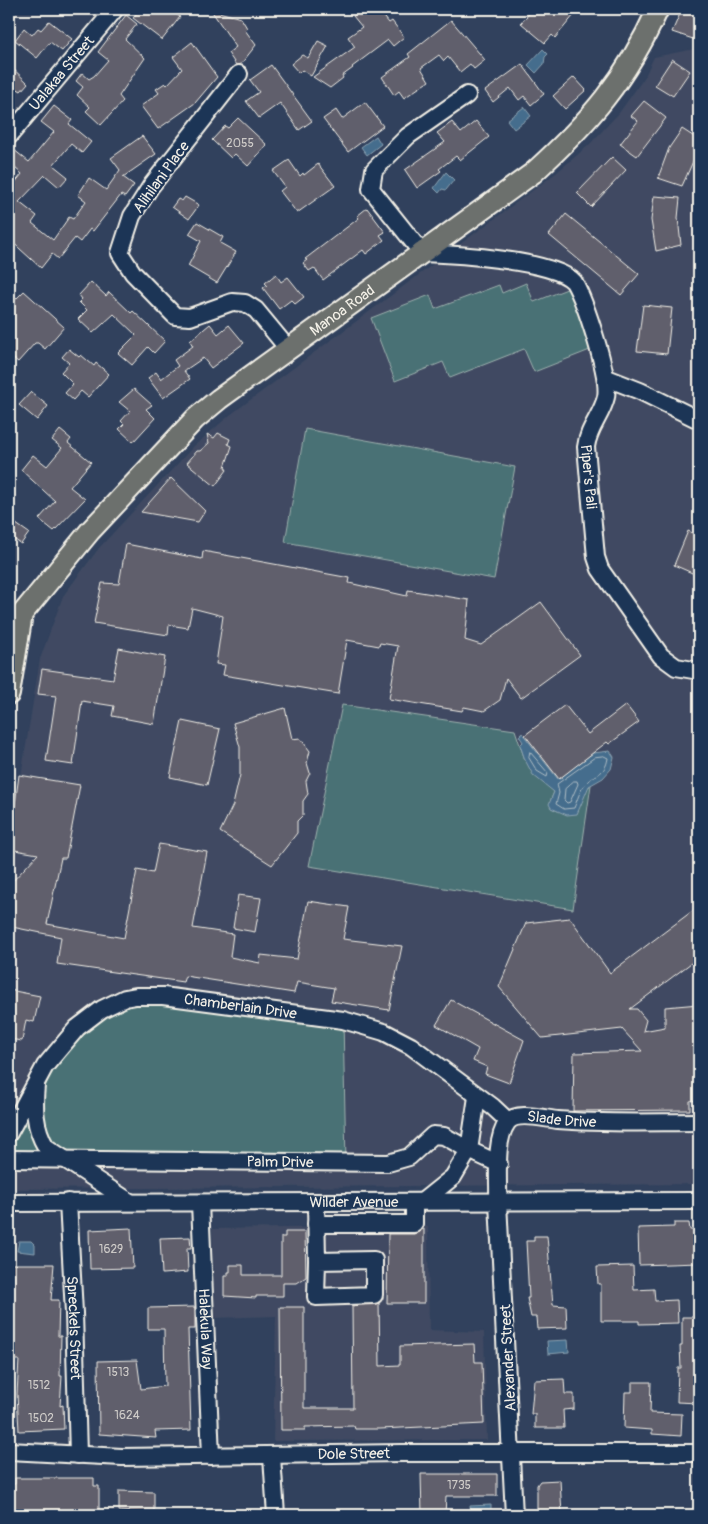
<svg xmlns="http://www.w3.org/2000/svg" width="708" height="1524" viewBox="0 0 708 1524" font-family="Pangolin,sans-serif">
  <style>
    .built { fill: #3f4a62 }
    .green { fill: #497175; stroke: #9eb1ae }
    .water { fill: #456d8d; stroke: #8ba2b1 }
    .lines { fill: none; stroke-linecap: round; stroke-linejoin: round }
    .shore { stroke: #aebcc4; stroke-width: 1 }
    .building { fill: #615e6c; stroke: #f4f1e8 }
    .minor-casing { stroke: #f4f1e8; stroke-width: 20 }
    .major-casing { stroke: #f4f1e8; stroke-width: 24 }
    .minor { stroke: #1d3557; stroke-width: 16 }
    .major { stroke: #6c706d; stroke-width: 20 }
    .labels { text-anchor: middle; stroke-width: 4.5; stroke-linejoin: round; paint-order: stroke }
    .number-label { font-size: 12px; fill: #cfccc9 }
    .street-label { font-size: 15px; fill: #f4f1e8; stroke: #1d3557 }
  </style>
  <rect width="100%" height="100%" fill="#31415d"/>
  <filter id="ink" filterUnits="userSpaceOnUse"><feTurbulence type="fractalNoise" baseFrequency=".02" numOctaves="2"/><feDisplacementMap in="SourceGraphic" scale="10" xChannelSelector="R" yChannelSelector="G"/><feConvolveMatrix kernelMatrix="1 2 1 2 8 2 1 2 1" color-interpolation-filters="sRGB"/></filter>
  <g filter="url(#ink)">
    <!-- built -->
    <path class="built" d="M699,48v1136l-690,5v-339l31,-191 23,-63 36,-48 95,-102 36,-31 326,-242 33,-28 30,-32 25,-35 10,-21z
      M428,1226l1,104 55,2 3,108 -214,1 3,-125 -61,2 -3,-89z"/>
    <!-- green -->
    <path class="green" d="M526,283l8,19 38,-15 23,61 -61,24 -10,-23 -74,29 -7,-16 -48,19 -24,-63 59,-23 5,14 64,-24 3,8z
      M305,429l210,38 -21,112 -209,-37z
      M342,705l173,25 10,30 29,32 -3,7v9l7,3 33,-26 -18,124 -264,-43z
      M134,1000l209,20 3,143 -337,-4v-26l32,-33 9,-28 41,-48z"/>
    <!-- water -->
    <path class="water" d="M543,49l5,5 -3,3 -1,7 -8,9 -8,-8z
      M524,107l7,9 -17,13 -7,-9z
      M376,136l5,8 -14,11 -6,-8z
      M446,172l8,8 -8,10 -4,-1 -3,4 -5,-5z
      M522,733l36,46 35,-26 17,-2 4,6 -3,12 -8,9 -14,8 -12,28 -10,1 -16,-7 -2,-4 5,-12 -21,-17 -8,-15 -5,-15 3,-3 -4,-6z
      M19,1241h12l4,4v8l-18,-2z
      M568,1340l1,12 -21,2 -1,-13z
      M491,1505v10h-20l-1,-9z"/>
    <g class="lines">
      <!-- shore -->
      <path class="shore" d="M530,752l18,21 -1,4 -10,-6 -8,-13z
        M604,756l4,2c-3,18 -13,15 -22,25 -6,6 -9,18 -12,25l-10,1 -8,-5 3,-11 -2,-9 38,-27z
        M574,781h3l1,3 -8,18 -3,1 -3,-3 1,-11z"/>
    </g>
    <!-- building -->
    <path class="building" d="M140,9h29l11,8 -18,23 -29,-22z
      M363,9h15l11,14 3,-2 12,16 -11,9 -5,-6 -36,27 1,1 -11,8 1,2 -13,10 -17,-11 42,-30 -7,-10 14,-10 -9,-11z
      M533,9h46l-24,29 -3,-3 -7,8 -24,-20z
      M682,9h17v32l-27,-9z
      M211,10l30,8 6,10 -2,2 11,15 -15,19 -5,1 -8,-12 8,-6z
      M126,15l11,9 -12,15 20,19 -26,38 4,5 -22,24 -15,-14 4,-4 -13,-12 6,-8 -7,-6 6,-8 7,6 5,-3 14,-16 -10,-8z
      M451,20l34,40 -11,9 -4,-5 -10,8 -12,-15 -4,4 -5,-6 -18,13 8,13 -25,17 -5,-7 -5,4 -12,-18 28,-20 -2,-3z
      M49,21l23,18 -10,12 -12,-9 -13,16 -22,-18 9,-12 8,7 6,-7 3,2z
      M318,41l10,5 -17,30 -9,-6 -3,3 -8,-9 11,-9 6,3z
      M192,42l25,35 -22,26 -37,26 -17,-23 18,-13 -3,-4 9,-6 2,2 15,-16 -9,-12z
      M672,59l18,12 -17,25 -18,-11z
      M522,64l22,30 -13,11 -7,-9 -5,4 -9,-12 -17,14 -8,-11z
      M9,65l19,18 -7,8 -5,-3 -7,9z
      M271,65l41,56 -13,9 -19,-27 -21,15 -13,-17 13,-9 -9,-12z
      M574,77l12,13 -21,19 -12,-13z
      M644,101l22,17 -29,38 -17,-12 18,-23 -7,-5z
      M365,102l18,24 -35,26 -25,-33 13,-9 6,9z
      M54,106l18,14 -3,4 22,18 -9,11 -11,-9 -18,21 15,12 -9,10 -14,-12 -26,27 18,14 -5,7 21,17 16,-23 4,2 13,-18 -8,-6 11,-17 17,12 14,-20 -9,-12 31,-22 14,18 -33,23 11,8 -9,12 -4,-2 -28,36 -3,-2 -10,13 -5,-4 -17,21 -6,-5 -11,14 -32,-29v-49l13,-16 -13,-11v-8l4,-6 16,13 25,-30 -13,-10z
      M238,118l29,27 -19,21 -13,-12 -4,4 -19,-18 13,-14 3,2z
      M476,121l13,16 -29,23 -4,-4 -17,13 2,2 -24,17 -12,-18 40,-28 -8,-9 15,-11 9,11z
      M682,129l17,11v8l-17,38 -24,-8 11,-30z
      M612,157l14,13 -35,37 -14,-14z
      M289,160l11,16 3,-3 1,2 14,-11 17,22 -38,27 -17,-22 5,-4 -12,-16z
      M654,196l26,2 -2,20 3,27 -25,6 -5,-31z
      M185,197l14,8 -10,14 -17,-12 6,-8 4,2z
      M367,208l18,24 -5,3 4,5 -18,14 -3,-4 -40,30 -9,-12 -5,3 -6,-8 4,-3 -2,-1 54,-41 -2,-2z
      M566,214l73,60 -18,21 -72,-60z
      M197,222l26,15 -3,6 16,9 -19,31 -29,-17 13,-25 -12,-7z
      M276,274l5,8 7,-5 16,20 -9,7 -4,-4 -12,9 -16,-21 4,-3 -2,-2z
      M91,282l15,14 3,-4 22,21 2,-2 32,30 -11,12 -6,-6 -16,18 -14,-12 18,-18 -22,-21 -21,19 -15,-14 9,-9 -8,-8 3,-3 -3,-4z
      M24,291l40,36 -19,22 -7,-6h-3l-17,19 -9,-7v-49z
      M643,305l29,3 -5,46 -30,-3z
      M210,324l8,10 11,-9 15,18 -33,25 -8,-10 -19,13 6,8 -27,19 -15,-20 8,-6 5,7 17,-13 -4,-6 19,-14 -3,-5z
      M69,349l10,8 2,-2 13,11 2,-3 13,11 -21,23 -7,-6 -8,9 -8,-7 8,-9 -12,-12 8,-9 -7,-6z
      M134,389l18,16 -6,4 9,9 -22,24 -14,-13 5,-5 -3,-3 9,-10 -11,-9z
      M31,392l17,14 -11,14 -18,-15z
      M60,430l11,9 -3,4 23,19 -21,25 15,12 -31,32 -15,-12 16,-18 -34,-31 12,-15 14,11 15,-18 -10,-8z
      M218,433l12,6 -2,5 4,2 -7,21 2,3 -12,16 -28,-23 10,-12h3l9,-8 -2,-9 7,4z
      M171,478l34,33 -7,11 -57,-10z
      M9,519l20,14 -8,11 -12,-8z
      M688,531l11,5v40l-25,-11z
      M126,544l76,15 1,-8 147,27 -1,5 58,13 1,-6 61,10 -4,40 16,5 60,-43 39,53 -59,43 -15,-20 -6,22 -16,11 -20,-4 -2,4 -73,-12 9,-53 -18,-3 -1,3 -32,-6 -9,54 -115,-19 2,-10 -9,-1 7,-48 -31,-8 -4,20 -19,-3 -1,10 -74,-12 8,-40 17,1z
      M119,648l46,9 -11,67 -42,-8 2,-10 -32,-5 -9,64 -27,-4 10,-65 -18,-2 4,-25 71,10z
      M565,705l23,29 38,-29 13,17 -30,22 -2,-2 -48,37 -34,-44z
      M285,708l7,31 8,-1 10,13 -3,12 3,10 -4,8 2,13 -5,7v14l-6,6v12l-25,32 -52,-33 13,-27 7,-30v-28l-7,-24z
      M182,721l38,8 -13,56 -37,-8z
      M19,775l61,10 -14,73h-5l-14,66 77,14 13,-68 16,3 6,-29 48,8 -14,76 40,6 -3,23 30,6 1,-8 36,4 11,-58 41,6 -6,32 59,7 -13,64 -58,-9 3,-13 -37,-6 -3,11 -109,-17 -2,6 -126,-18 4,-27 -49,-10 -3,-13 1,-30 28,-30 -29,-5z
      M238,895l23,3 -6,34 -22,-4z
      M699,906v51l-69,52h7l9,11 -3,11 22,-4v-20l34,-3v96l-9,1v9l-117,1 1,-58 68,-2 -20,-22 -80,9 -43,-51 27,-64 44,-5 40,55z
      M9,990l31,6 -6,26 -8,-2 -4,21 -13,-2z
      M451,1000l73,40 -15,43 -24,-9 2,-7 -14,-6 5,-12 -42,-24z
      M674,1223h15l1,7h8l1,33 -60,2 -1,-37 36,-1z
      M131,1228l2,40 -43,1 -1,-39z
      M423,1229h1v74h-37l1,-69h26z
      M285,1232h20l1,45 -9,6h-14v13h-27v2l-32,-2v-20h4v-4h2v-7h13v10h38v-38h4z
      M534,1236h13l6,69 13,1 1,22 -30,1 -1,-12h-5l-4,-19h2l-3,-57h8z
      M190,1237l1,11h-4l1,24 -26,2 -2,-36z
      M9,1264h45l-3,36h8l-1,36h3l-1,40h2l-2,30 3,-1 1,24 -45,2 -2,-37 2,-34h-8z
      M633,1266l1,24 20,-1 1,12 22,-1 1,23 -39,1v-3h-38v-37h-3l-1,-17z
      M379,1303l1,63 20,-1v-19l74,-2 1,18h7l2,62 -104,5h-25l-1,-3 -49,1v3h-24l-1,-123h24v101h49l-1,-102z
      M195,1307v22h-7l3,101 -36,1 1,7 -57,-4 -1,-73 39,-1 4,29 24,-3 -1,-57h-16v-21z
      M682,1317h17v86l-22,-1 1,-34h3l-1,-22h2z
      M564,1379l1,15h9v15l-11,1 1,18h-29v-14h-4l3,-34z
      M632,1382h19l-1,31 32,1 -1,22 -29,-2v-4l-28,-2 1,-36h7z
      M421,1474h76v22h-51l-1,19h-23z
      M15,1478h79v8h5v25h-88v-27h4z
      M560,1480l2,35h-25v-30l3,-4z
      M119,1491l35,1v21l-35,-2z"/>
    <g class="lines">
      <!-- minor casing -->
      <g class="minor-casing">
        <g id="minor">
          <path d="M239,74l-88,112 -19,30 -12,37 13,20 42,43 15,1 42,-15 13,1 11,7 33,40"/>
          <path id="s1" d="M467,95l-59,41 -34,34 -3,19 51,64c30,1 134,7 152,29 11,19 36,94 32,115 -4,18 -18,31 -20,50l10,110 4,12 61,87 15,11 23,4"/>
          <path id="s2" d="M9,136l106,-127"/>
          <path d="M607,378l33,13 59,29"/>
          <path d="M36,1085c-2,22 -2,42 10,62l84,55"/>
          <path d="M477,1097l-8,53 30,14"/>
          <path id="s3" d="M9,1133l36,-67 32,-38 25,-19 23,-11 11,-2h27l180,24 41,12 27,14 82,61 15,14"/>
          <path id="s4" d="M9,1159l379,4 21,-6 24,-22 11,1 25,14 -16,27 -30,24"/>
          <path id="s5" d="M68,1202l6,111 4,142"/>
          <path d="M316,1202l1,59 57,-1v35l-58,2 1,-36"/>
          <path id="s6" d="M9,1203l690,-2"/>
          <path id="s7" d="M200,1203l11,253"/>
          <path d="M316,1224h98v-22"/>
          <path id="s8" d="M9,1451l113,6 279,-4h298"/>
          <path d="M272,1457l4,58"/>
          <path id="s9" d="M514,1515l-16,-313c1,-22 -4,-61 9,-79 8,-13 38,-4 51,-3 47,4 94,2 141,2"/>
        </g>
      </g>
      <!-- major casing -->
      <g class="major-casing">
        <g id="major">
          <path id="s10" d="M9,694l13,-80 68,-83 105,-112 24,-20 314,-226c57,-52 93,-93 125,-164"/>
        </g>
      </g>
      <!-- minor -->
      <use href="#minor" class="minor"/>
      <!-- major -->
      <use href="#major" class="major"/>
    </g>
  </g>
  <g class="labels">
    <!-- number labels -->
    <g class="number-label">
      <text x="240" y="147">2055</text>
      <text x="111" y="1253">1629</text>
      <text x="118" y="1376">1513</text>
      <text x="39" y="1389">1512</text>
      <text x="127" y="1419">1624</text>
      <text x="41" y="1422">1502</text>
      <text x="459" y="1489">1735</text>
    </g>
    <!-- street labels -->
    <g class="street-label">
      <text dy="5" stroke="none"><textPath href="#s2" startOffset="82">Ualakaa Street</textPath></text>
      <text transform="translate(161 177) rotate(-54)" y="5">Alihilani Place</text>
      <text dy="5" stroke="none"><textPath href="#s10" startOffset="525">Manoa Road</textPath></text>
      <text dy="5" stroke="none"><textPath href="#s1" startOffset="582">Piper's Pali</textPath></text>
      <text dy="5" stroke="none"><textPath href="#s3" startOffset="299">Chamberlain Drive</textPath></text>
      <text dy="5" stroke="none"><textPath href="#s9" startOffset="451">Slade Drive</textPath></text>
      <text dy="5" stroke="none"><textPath href="#s4" startOffset="271">Palm Drive</textPath></text>
      <text dy="5" stroke="none"><textPath href="#s6" startOffset="345">Wilder Avenue</textPath></text>
      <text dy="5" stroke="none"><textPath href="#s5" startOffset="126">Spreckels Street</textPath></text>
      <text dy="5" stroke="none"><textPath href="#s7" startOffset="126">Halekula Way</textPath></text>
      <text transform="translate(508 1358) rotate(-93)" y="5">Alexander Street</text>
      <text dy="5" stroke="none"><textPath href="#s8" startOffset="345">Dole Street</textPath></text>
    </g>
  </g>
  <!-- margin -->
  <rect width="708" height="1524" fill="none" stroke="#1d3557" stroke-width="30"/>
  <rect x="15" y="15" width="678" height="1494" fill="none" stroke="#f4f1e8" stroke-width="2" filter="url(#ink)"/>
</svg>
